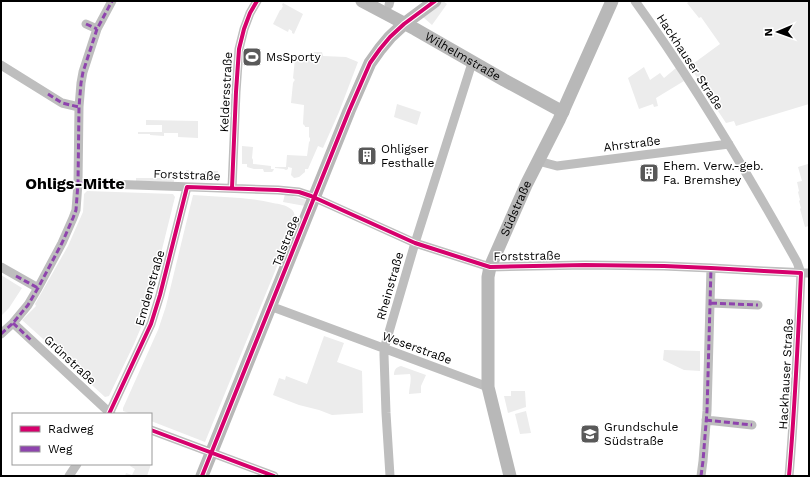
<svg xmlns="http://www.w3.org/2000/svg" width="810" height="477" viewBox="0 0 810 477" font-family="'Work Sans',sans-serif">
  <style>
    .green { fill: #ececec }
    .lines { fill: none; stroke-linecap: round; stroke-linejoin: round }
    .street { stroke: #bebebe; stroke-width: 9 }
    .secondary { stroke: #b8b8b8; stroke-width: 13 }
    .quiet { stroke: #8e44ad; stroke-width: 3; stroke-dasharray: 6 3; stroke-linecap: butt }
    .cycleway-casing { stroke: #fff; stroke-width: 6 }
    .cycleway { stroke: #d6006c; stroke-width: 4 }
    .labels { text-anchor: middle; stroke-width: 3; stroke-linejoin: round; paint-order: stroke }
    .poi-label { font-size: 12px; fill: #000; stroke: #fff; text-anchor: start }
    .street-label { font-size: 12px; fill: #000; stroke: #fff }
    .district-label { font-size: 16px; font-weight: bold; fill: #000; stroke: #fff }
  </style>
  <rect width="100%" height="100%" fill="#fff"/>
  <!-- green -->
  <path class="green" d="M443,1l4,3 -15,21 -9,-8z
    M690,1h119v103l-73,22 -2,-5 -8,2 -20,-30 -16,-27 30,-22 -19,-27 -2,1 -12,-15z
    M283,3l20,11 -9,20 -2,-1v-2l-3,-2 -1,3 -15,-8 7,-14h1l2,-4 -1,-1z
    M314,52h8l1,4 23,1 12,5 -19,50 -16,36 -5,-2 -10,23h-3v3l-6,5 -5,1 -3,-3 1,-7 -4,-1v2l-2,1 -2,-1 -9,-1v-1h11l1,-12 20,1 2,-14 1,-1v-3l-1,-1v-10h-4v-1l-2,-2 1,-19 -13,-2 2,-20 1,-2 1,-1 -2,-2 2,-19h5v-5l13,1z
    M644,67l6,13 10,-7 4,5 12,-10 8,13 -28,17 2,8 -4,1 -1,-3 -14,5 -11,-31z
    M397,104l24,8 -4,13 -23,-8z
    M146,120l52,1v17l-20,-1v-4h-14v3l-14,-1v-1h-12v-2h24v-7h-16z
    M242,146l11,1 -1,11 1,2v4l18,2v3h3l-1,2 -1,1h-8l-1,-3h-9l-7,-2v-3h-5z
    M808,164l1,5v57l-4,1 -5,-18 1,-1 -2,-7 1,-1 -2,-8 1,-1 -2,-9 5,-1 -4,-14z
    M186,170h3v8h16v-7h13v6l-5,3h-27z
    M136,178h38v4l-38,-1z
    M87,191l86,3 2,3 -30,121 -11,26 -25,52 -4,1 -44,-40 1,-1 -40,-36 14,-14 -1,-2 33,-58 7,-16 8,-18 1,-18z
    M285,194l21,6 -1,6 -22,-4z
    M193,195c27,2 54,2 80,8 6,1 13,2 18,6 4,3 4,7 3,11l-14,39 -75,183 -54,-21v-7h-19l-9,-3v-3l35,-78 8,-24z
    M1,275l21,13 -13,20 -8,8z
    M324,336l20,7 -7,19 25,9 1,42 -31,2 -13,-5 -20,-5 -26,-10 6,-17 6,2 1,-4 21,8z
    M664,350l36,1v20l-16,-1 -21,-10z
    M401,366l25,9 -5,11v7l-12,1c0,-6 3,-14 1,-20l-16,1c0,-5 2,-8 7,-9z
    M511,391h14l1,16 -18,6 -4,-17h7z
    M526,411l5,22 -11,1 -5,-20z
    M131,464h20l-4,12h-22l1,-3 6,2 3,-6 -5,-3z"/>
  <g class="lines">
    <!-- street -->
    <path class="street" d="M635,1c60,83 112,171 162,261l4,11c-3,68 -6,135 -12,203
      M389,5l1,-4
      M86,24l11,5
      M1,65l61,38 17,4
      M538,161l19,5 172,-22
      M78,183l200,7 21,2 12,4 104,47 75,24 95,-2 79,1 47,2 53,3 45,2
      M232,188l4,-96 3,-43 5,-20 6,-16 7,-12
      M1,267l37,21
      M711,303l47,2
      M270,306l218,81
      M13,323l98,91
      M1,334l12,-11 15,-18 10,-17 24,-45 11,-25 3,-8 2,-27 1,-76 2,-24 2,-11 14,-43 15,-28
      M109,414l42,-90 9,-29 27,-108
      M706,420l46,5
      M151,430l123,46
      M69,476l8,-12
      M390,476l-4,-63 -2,-58v-6l31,-106 57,-180
      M701,476l2,-15 4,-50 4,-143"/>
    <!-- secondary -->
    <g class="secondary">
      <path id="s1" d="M362,1l53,28 89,51 59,32"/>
      <path d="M202,476l147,-365 21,-48 10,-14 10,-12 14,-13 31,-23"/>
      <path id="s2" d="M510,476l-22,-89v-110l2,-10 37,-84 32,-63 53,-119"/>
    </g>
    <!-- quiet -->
    <path class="quiet" d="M86,24l11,5
      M48,94l14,9 17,4
      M78,183l43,2
      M16,276l22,12
      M711,303l47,2
      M13,323l19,18
      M1,334l12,-11 15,-18 10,-17 24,-45 11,-25 3,-8 2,-27 1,-76 2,-24 2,-11 14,-43 15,-28
      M706,420l46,5
      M701,476l2,-15 4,-50 4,-143"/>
    <!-- cycleway casing -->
    <g class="cycleway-casing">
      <path id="cycleway" d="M232,188l4,-96 3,-43 5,-20 6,-16 7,-12
        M109,414l42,-90 9,-29 27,-108 91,3 21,2 12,4 104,47 75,24 95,-2 79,1 47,2 53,3 37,2c-3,68 -6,135 -12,203
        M151,430l123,46
        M202,476l147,-365 21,-48 10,-14 10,-12 14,-13 31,-23"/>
    </g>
    <!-- cycleway -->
    <use href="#cycleway" class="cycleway"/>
  </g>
  <!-- icons -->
  <defs>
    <g id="stadium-square" transform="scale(1)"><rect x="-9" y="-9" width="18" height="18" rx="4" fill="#595959" stroke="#fff"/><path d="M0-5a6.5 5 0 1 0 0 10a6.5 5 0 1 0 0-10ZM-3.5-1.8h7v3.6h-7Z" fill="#fff"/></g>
    <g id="building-square" transform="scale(1)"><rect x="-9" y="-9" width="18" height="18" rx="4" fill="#595959" stroke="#fff"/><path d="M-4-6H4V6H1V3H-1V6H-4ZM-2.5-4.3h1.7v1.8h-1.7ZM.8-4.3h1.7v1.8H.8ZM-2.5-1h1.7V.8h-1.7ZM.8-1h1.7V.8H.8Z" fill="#fff"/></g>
    <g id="school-square" transform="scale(1)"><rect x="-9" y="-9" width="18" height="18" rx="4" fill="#595959" stroke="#fff"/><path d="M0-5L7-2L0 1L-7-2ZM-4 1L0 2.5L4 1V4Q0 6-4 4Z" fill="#fff"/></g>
  </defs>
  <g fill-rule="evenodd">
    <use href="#stadium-square" x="252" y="57"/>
    <use href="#building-square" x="367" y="156"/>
    <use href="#building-square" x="649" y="173"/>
    <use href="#school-square" x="590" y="434"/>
  </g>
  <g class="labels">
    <!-- poi labels -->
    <g class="poi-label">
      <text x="266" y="61">MsSporty</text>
      <text x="381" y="153">Ohligser<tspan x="381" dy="14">Festhalle</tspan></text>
      <text x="663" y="170">Ehem. Verw.-geb.<tspan x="663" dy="14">Fa. Bremshey</tspan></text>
      <text x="604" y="431">Grundschule<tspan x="604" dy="14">Südstraße</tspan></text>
    </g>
    <!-- street labels -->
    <g class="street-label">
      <text dy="4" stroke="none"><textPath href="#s1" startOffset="115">Wilhelmstraße</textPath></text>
      <text transform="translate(690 62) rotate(57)" y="4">Hackhauser Straße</text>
      <text transform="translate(226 92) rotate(-87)" y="4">Keldersstraße</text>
      <text transform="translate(632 144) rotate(-7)" y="4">Ahrstraße</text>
      <text transform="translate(187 175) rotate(2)" y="4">Forststraße</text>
      <text dy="4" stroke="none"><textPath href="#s2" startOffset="276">Südstraße</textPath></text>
      <text transform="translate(286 241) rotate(-68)" y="4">Talstraße</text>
      <text transform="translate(527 256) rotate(-1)" y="4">Forststraße</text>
      <text transform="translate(390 286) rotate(-74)" y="4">Rheinstraße</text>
      <text transform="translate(150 288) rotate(-74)" y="4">Emdenstraße</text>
      <text transform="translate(417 348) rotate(20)" y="4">Weserstraße</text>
      <text transform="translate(70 360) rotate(43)" y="4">Grünstraße</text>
      <text transform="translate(786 374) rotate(-87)" y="4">Hackhauser Straße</text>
    </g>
    <!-- district labels -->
    <g class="district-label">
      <text x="75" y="189">Ohligs-Mitte</text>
    </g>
  </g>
  <!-- border -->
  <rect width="810" height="477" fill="none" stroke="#000000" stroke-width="4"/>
  <!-- legend -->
  <rect x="12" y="413" width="140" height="52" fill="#ffffff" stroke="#999999"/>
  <rect x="20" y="426" width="20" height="6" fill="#d6006c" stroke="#999999"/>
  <text x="48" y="433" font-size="12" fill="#000000">Radweg</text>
  <rect x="20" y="446" width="20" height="6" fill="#8e44ad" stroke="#999999"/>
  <text x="48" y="453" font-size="12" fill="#000000">Weg</text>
  <!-- north arrow -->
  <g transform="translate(778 32) rotate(268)" stroke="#ffffff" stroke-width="3" paint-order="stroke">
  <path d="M0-3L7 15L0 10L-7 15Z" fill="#000000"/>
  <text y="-6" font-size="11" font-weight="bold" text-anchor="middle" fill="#000000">N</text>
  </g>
</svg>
